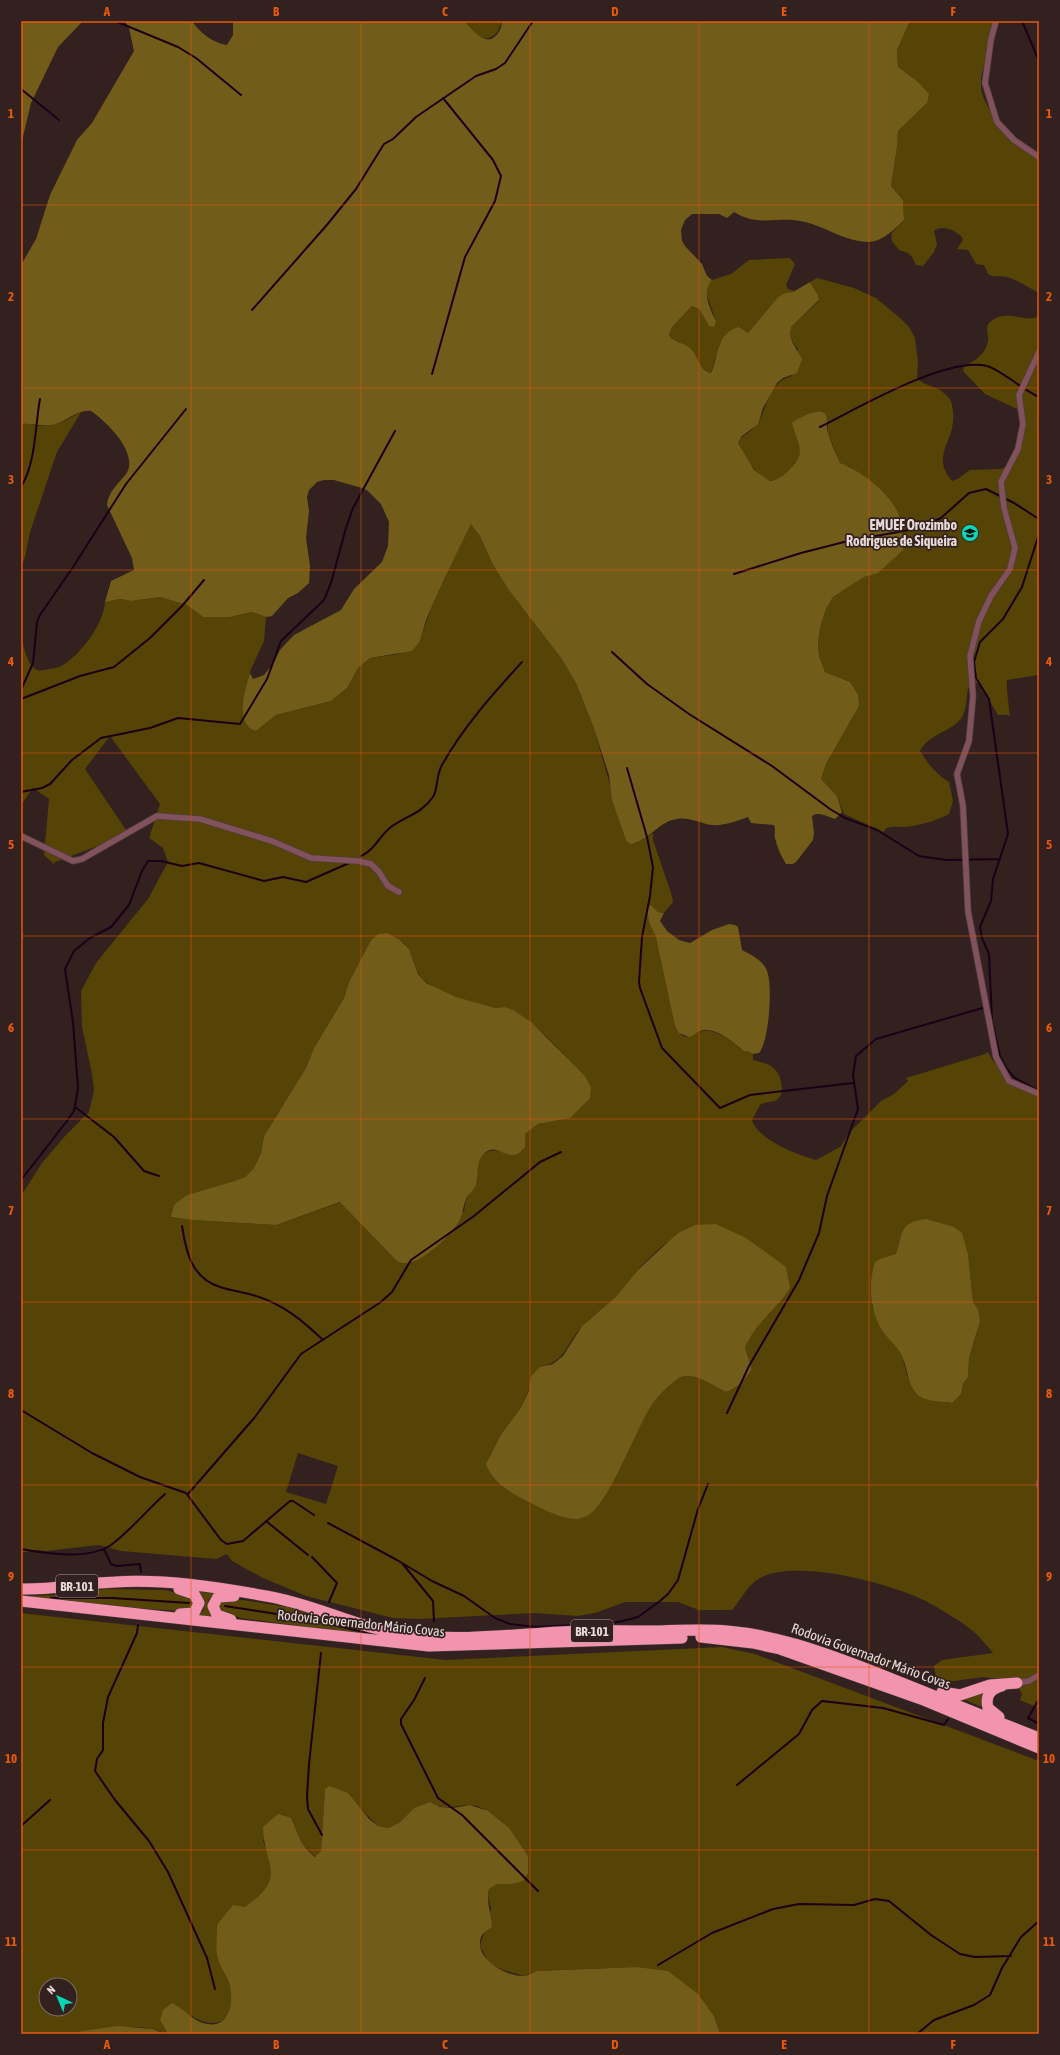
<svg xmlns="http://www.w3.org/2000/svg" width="1060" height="2055" viewBox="0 0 1060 2055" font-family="'Asap Condensed',sans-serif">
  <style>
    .green { fill: #564306; fill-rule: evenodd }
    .forest { fill: #725c1a }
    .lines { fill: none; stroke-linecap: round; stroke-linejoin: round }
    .stream { stroke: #1c0018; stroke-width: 2 }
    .minor-casing { stroke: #4f3f3c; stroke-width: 7 }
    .motorway-casing { stroke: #4f3f3c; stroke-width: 12 }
    .minor { stroke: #81525e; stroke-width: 5.5 }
    .motorway { stroke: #f294ae; stroke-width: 11 }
    .grid { fill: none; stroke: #e8590c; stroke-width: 1; stroke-opacity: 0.55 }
    .labels { text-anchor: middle; stroke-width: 3.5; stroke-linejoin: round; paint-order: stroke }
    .shield { fill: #32211e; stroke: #afa2a0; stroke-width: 1 }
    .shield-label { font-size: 13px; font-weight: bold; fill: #e5dad7 }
    .poi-label { font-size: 14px; font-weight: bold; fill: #e5dad7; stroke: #32211e; text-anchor: end }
    .street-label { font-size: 14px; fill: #e5dad7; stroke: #32211e }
    .neatline { fill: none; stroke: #e8590c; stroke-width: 1.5 }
    .grid-label { font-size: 13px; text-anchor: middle; font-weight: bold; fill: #e8590c }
  </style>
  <rect width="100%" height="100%" fill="#32211e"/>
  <!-- green -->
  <path class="green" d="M464,21h39c-7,9 -1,12 -17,18l-8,-2z
    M910,21h84l-13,57v12l3,9 14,27 41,33v134c-10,-5 -21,-13 -32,-16 -7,-2 -12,1 -19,-3l-4,-9 -8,-1 -8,-14 -11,-1 6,-9 -1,-3c-7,-7 -20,-13 -28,-6l3,13 -3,8 -11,14 -7,-1c-5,-11 -6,-12 -17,-15l-7,-9 -1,-7 13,-14 -1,-20 -12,-14 6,-39 1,-16 29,-28 -10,-22 -19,-14 -1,-17z
    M790,258l5,6 -9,21 2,4 6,2 -1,1 -15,5 -30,36 -7,-4 -21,14 -9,30c-11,-3 -12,-15 -19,-21 -7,-7 -17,-8 -23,-17l3,-8 20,-21 7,3 9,15 8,-3 -10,-28 1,-8 5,-5 19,-6 18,-14z
    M817,278l37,10 22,10 24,20 9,9 6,11 3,24 -1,17c12,9 21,6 31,18 4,4 4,8 5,14 4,30 -24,43 -1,70l7,-3 11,-8 31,-1 8,-4 14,-36 -6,-20 -32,-15 -22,-23 1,-5c11,-4 22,-13 24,-25 1,-6 -3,-14 1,-18 16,-16 36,1 50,-7v359l-32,5c-1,5 2,29 3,36l-2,-1h-10l-19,-32h-4l-7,6c-2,9 -1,23 -8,31 -12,13 -31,14 -40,31 8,13 16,23 29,31l4,19 -4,13c-13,7 -30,12 -45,13 -8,0 -12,-1 -19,2l-1,3 -40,-18 -7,-18 -16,-17 5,-15 33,-58 -9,-24 -25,-10 -6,-16 -1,-12 2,-16 6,-19 7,-12 31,-20 14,-5 26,-27 -2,-8 -50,-69 -12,-5 -12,-29 -1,-16 -6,-6 -23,26c2,7 3,15 0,22 -3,7 -19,24 -29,20 -16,-6 -23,-23 -31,-37 6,-10 12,-10 17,-17 15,-18 10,-42 37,-50l6,-27c-6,-8 -10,-14 -6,-23l27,-25 -1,-6 -8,-13z
    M81,412l-24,40 -27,80 -5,25 -4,10v-143c8,-1 14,2 22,2 13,1 27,-8 38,-14z
    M471,523l9,13 13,29 15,24 53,69 15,25 17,43 33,114 11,3 16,-10v7l18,53 2,9 -9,11 -6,-1 -7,-7 -4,3c1,11 6,19 9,29 9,29 13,60 19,89 12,23 20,1 35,5 13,3 25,13 35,21l2,-1 6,3v6c18,4 27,8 29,28 0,4 -1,8 -4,11 -5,4 -13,2 -18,6l-8,15c6,20 46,35 64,40l24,-13 10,-15 31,-31 13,-7 14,-13 -2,-3 79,-24 3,-2 5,9 24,24 22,12v611l-19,-8 2,-6 -4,-7 -18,-8 -17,-2 -36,5 -11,-5 -2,-11 8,-6 51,-7c-6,-7 -12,-15 -19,-21 -12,-10 -29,-20 -43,-28 -35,-20 -135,-46 -171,-26 -13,7 -18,21 -28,32h-33l-21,-8h-53l-30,11 -17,3 -44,-3 -115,6 -26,-1 -87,-22 -43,-18 -31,-17 -5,-7 -11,5 -95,-8 -22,-6 -53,6 -11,-1 -14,3v-357l21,-33 23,-27 24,-24 5,-22 -2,-16 -10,-47 -1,-36 15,-28 52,-64 20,-37 -5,-14 -14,-10 11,-34 -50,-68 -25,33 43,64 -3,3 -70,26 -1,2 -10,-9 5,-56 -16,-11 -12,17v-168c3,10 6,28 16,33 3,1 8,0 12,-1 6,-1 12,-2 17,-6 18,-13 37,-39 39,-61l15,-3 11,2 29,-4 27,8 16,12h27l22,-5 14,5 -2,24 -13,28 -6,22 11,40 20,-16 55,-14 16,-13 11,-20 12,-10 28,-4 22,-13c6,-21 15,-42 24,-63 8,-19 19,-36 27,-55zM388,933c8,4 17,9 21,17 6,11 6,24 17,32 13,11 52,23 68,26 5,0 9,-1 12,0 33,14 53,44 79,68l-15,42 -32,6 -13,10v13l-15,8c-11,-6 -25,-8 -31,6 -3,6 -1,15 -3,21 -2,7 -7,11 -9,16 -2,4 -2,9 -3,13l-72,45 -51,-54 -65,23 -84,-5 -21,-3 16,-22 48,-13 10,-5 9,-9 7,-15 3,-17 42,-68 8,-20 30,-50 5,-16 21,-40zM695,1225l62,102 -8,10 -4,11 7,21c-7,11 -13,18 -26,23 -12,-5 -31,-20 -45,-15 -34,13 -50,77 -68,103 -6,10 -34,29 -44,38l-39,-16 -40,-47 7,-8 5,-14 18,-24 20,-42c25,-6 24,-18 38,-36 11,-14 27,-22 39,-34 8,-9 14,-18 21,-27 16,-18 35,-35 57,-45zM905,1227l61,20 2,7 5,48 5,7v19l-9,30 -1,19 -5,7 -2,10 -9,9 -26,-4 -11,-7 -8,-17 -5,-20 -30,-49 1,-37 13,-11 10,-4zM298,1453l40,13 -12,38 -40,-12z
    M105,1589l59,1 18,4 9,5 2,6 -3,4 -9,2 -89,-6 -71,-9 37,-1z
    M199,1592l17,1 -7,6 -2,8 6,11 -17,-2 7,-5 2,-8z
    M236,1599l52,8 102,31 -149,-20 -20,-8 -2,-4 3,-5z
    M21,1613l425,47 276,-13 33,7 284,107v273h-319l-6,-18 -16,-21 -62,-28 -100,4 -12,5 -21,-6 -14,-7 -9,-17 11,-37 -3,-14 1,-6 8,-6 15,1 16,-28c-11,-16 -38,-52 -59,-51 -17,1 -23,6 -39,-3l-16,6 -15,15 -11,5 -10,-2 -19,-19 -34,-18 -4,62 -5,6c-16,-12 -17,-22 -25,-39l-28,22c3,11 11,25 9,36 -5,23 -37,37 -55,49 0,7 -1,15 0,22 1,6 2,15 5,21 3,9 9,16 9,26 2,32 -18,35 -41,21l-30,5 8,14c-6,-1 -10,-4 -15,-5 -17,-4 -62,-2 -77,5h-55zM46,1985h24v24h-24z
    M987,1689l-5,18 -19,-8z"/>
  <!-- forest -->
  <path class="forest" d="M21,21h62l-25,26 -27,56 -10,42z
    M125,21h67c8,12 21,22 35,24l6,-10v-14h231c9,9 24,31 36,9 2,-4 1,-6 3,-9h407l-13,29 1,17 19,14 12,13 -2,9 -29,28 -1,16 -6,39 12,14 1,20c-9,9 -21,21 -35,22 -23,0 -43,-15 -64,-20 -26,-7 -45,6 -71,-10l-7,6 -8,-4h-27l-7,6 -4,10 1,11 3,5 17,18 5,12 5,4c-11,12 -2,28 4,41l-2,6 -5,-1 -10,-17 -7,-3 -20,21 -3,8c6,9 15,7 22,14 7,7 9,22 20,24 8,-16 4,-39 28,-46l9,6 30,-36 8,-4 7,-1 17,-10 8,13 1,5 -27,26c-6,12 5,22 10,33l-5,14 -14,5 -6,5 -14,25 -5,16 -16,12 -4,7 16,27 16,11c7,-1 12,-4 17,-9 21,-18 11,-27 5,-49 4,-4 26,-15 32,-10 5,4 2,9 3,15 1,10 9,25 13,35 21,8 47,28 57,48 5,10 5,24 7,34l-1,5 -25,23 -14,4 -31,20 -7,12 -6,19 -2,16 1,12 6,16 25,10 8,13 1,11 -33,58 -5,15 16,17 5,16 -7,7c-7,-2 -16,-8 -23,-3l2,17 -1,7 -17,22 -3,2h-7c-5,-8 -9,-17 -11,-26 -1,-5 1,-8 -1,-13l-23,-2 -3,-6c-12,4 -23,9 -36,8 -13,-2 -26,-10 -40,-5 -16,5 -25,22 -42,24l-4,-4 -14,-40 -3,-25 -16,-49 -17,-43 -15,-25 -53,-69 -15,-24 -13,-29 -9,-12 -27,55 -18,41 -6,21 -8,10 -42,7 -12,10 -11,20 -16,13 -55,14 -20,16c-22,-7 -11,-42 -6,-58l3,6 11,-4 9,-11 7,-14 14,-15 47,-25 13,-21 28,-27 6,-16 1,-24 -8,-18 -13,-13 -6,-3 -28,-8h-10l-7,2 -8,8 -2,7 2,14 -3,27 4,28 -1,17 -11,10 -10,5 -16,18 -6,1 -14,-5 -22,5h-27l-16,-12 -27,-8 -29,4 -11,-2 -15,3 6,-21 23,-11 -2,-12 -25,-53c1,-13 12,-22 19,-31 14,-20 -20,-53 -35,-63 -13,-2 -24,10 -35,13 -12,4 -23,-1 -35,0v-159l15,-26 14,-44 27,-55 15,-17 42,-72 -5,-23z
    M651,905l7,7 6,1 -4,8 7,10 12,9 11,3 22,-13 17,-6 6,1 3,2 4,23c9,5 21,10 25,21 6,14 2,71 -8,82l-6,1 -6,-3 -2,1c-10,-8 -28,-24 -42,-22 -5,1 -9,6 -14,7l-10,-4 -4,-7 -19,-89 -7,-15 -2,-14z
    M388,933l12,7 9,9 9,25 8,9 30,14 39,11 10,-1 8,3 18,12 54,54 6,12 -1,10 -20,20 -32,6 -13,10v13l-6,6c-2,1 -6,2 -9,2 -9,-2 -16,-10 -25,-2 -11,9 -5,23 -10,34 -2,4 -6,7 -8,10 -4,8 -4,18 -9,26 -10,14 -40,46 -59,39 -2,-1 -5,-4 -7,-6l-52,-54 -64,23 -84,-5 -21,-3 3,-12 13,-10 48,-14 10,-4 9,-9 7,-15 3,-17 42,-68 8,-20 30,-50 5,-16 21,-40 8,-8z
    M926,1219l28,8 8,6 6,21 5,48 5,7 2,12 -11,37 -1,19 -5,7 -2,10 -9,9c-10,-2 -25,-1 -33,-7 -12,-10 -11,-29 -18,-42 -5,-9 -13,-15 -19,-24 -12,-19 -14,-46 -7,-68l5,-3 16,-5c8,-22 2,-31 30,-35z
    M716,1224l30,14 40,29 4,21c-14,22 -36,36 -45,60l7,21c-7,11 -13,18 -26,23 -12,-5 -30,-20 -45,-15 -3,1 -7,5 -10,7 -7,6 -15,14 -20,22 -16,25 -40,92 -61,108 -3,2 -10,5 -14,5 -15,0 -33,-10 -45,-16 -18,-9 -38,-19 -45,-39l16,-31 18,-24 9,-18 2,-15 9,-9 13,-3 10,-8 19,-30 34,-29 22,-27 32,-30 10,-8 15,-7z
    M329,1786l19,7 21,26 9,7 10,2 11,-5 15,-15 16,-6 10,5 13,1 17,-3 18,6 21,17 19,28v17l-5,8 -11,3h-15l-8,5c-3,11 2,25 3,38 -3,2 -8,5 -10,8 -11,22 24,42 42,41 3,0 8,-3 12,-5l100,-4 32,4 30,23 16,22 6,18h-552l-8,-14 3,-10 9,-7c11,5 19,16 31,20 26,8 32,-20 26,-40 -3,-8 -9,-16 -11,-25 -3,-10 -1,-23 -1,-33l16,-20 12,2c44,-31 19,-39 18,-80l15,-13 13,4c8,17 9,27 24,39l6,-6 4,-62z
    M117,2026l36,3 12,5h-89l6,-3z"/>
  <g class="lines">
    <!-- stream -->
    <path class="stream" d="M115,21l63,26 18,11 45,37
      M1022,21l17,40
      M21,89l38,31
      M252,310l74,-84 30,-37 28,-45 9,-5 23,-22 60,-41 20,-7 9,-6 28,-42
      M432,374l33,-117 30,-56 6,-25 -8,-16 -50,-62
      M820,427c38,-19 127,-71 167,-61 14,4 36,24 52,31
      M21,487c15,-24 14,-61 19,-88
      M1039,534l-17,53 -19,32 -23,23 -6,20 2,16 13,21 19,135 -15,45 -2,22 -11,26 2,11 7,16 3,67 8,35 6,12 9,10 24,13
      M734,574l67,-21 47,-12 67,-12 26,-11 28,-25 17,-4 28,14 25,16
      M612,652l35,32 42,30 83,52 58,43 15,9 32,12 42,26 27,4 54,-1
      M21,690l12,-27 4,-41 3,-7 33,-48 53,-83 60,-75
      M21,699l59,-23 34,-9 36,-29 32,-32 22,-26
      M627,768l20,69 6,30 -3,29 -8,41 -3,45 1,6 22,60 58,60 30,-13 103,-12
      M21,792l21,-4 8,-4 22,-24 29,-22 49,-10 28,-10 62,6 27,-45 14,-38 43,-41 7,-17 15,-55 7,-20 42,-77
      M361,856c13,-5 19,-21 30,-29 15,-11 30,-13 42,-30 5,-8 3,-22 9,-32 21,-38 51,-71 80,-103
      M75,1107l39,30 30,34 15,5
      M21,1180l46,-59 7,-10 4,-23 -5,-66 -8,-53 9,-18 16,-13 21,-11 18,-22 13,-34 6,-10h13l21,5 17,-3 65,18 19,-4 23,5 43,-19
      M182,1226c4,27 10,52 38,61 12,4 24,5 36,9 27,8 47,25 67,44
      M21,1410l71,43 48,24 46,16 35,47 6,4 16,-3 47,-40h3l21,14
      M727,1413l22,-47 50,-86 20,-47 8,-37 31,-87 -5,-34 3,-19 20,-17 110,-32
      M188,1494l67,-77 46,-63 80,-52 11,-10 19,-32 63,-44 66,-54 21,-10
      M266,1521l42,34
      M328,1523l69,37 35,21 32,15 31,22 15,6 26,3 77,-4 18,-4 7,-2 22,-16 8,-7 10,-14 20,-71 10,-25
      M21,1549c26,5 68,11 90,-4 18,-13 37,-36 54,-51
      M104,1549l7,15 6,2 23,-2 1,8
      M312,1557l25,26 -8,19
      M402,1563l31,38 1,20
      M51,1598h61l77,5
      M225,1606l78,12 69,16
      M138,1625l-1,8 -29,64 -5,26v27l-6,9 -2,12 20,29 34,41 19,31 39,86 8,31
      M321,1653l-12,111 -2,33 1,12 14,26
      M425,1678l-11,22 -13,19v5l37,74 24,17 76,76
      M1039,1699l-11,19 11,6
      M737,1785l62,-51 13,-24 10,-9 61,7 61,17 4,-6
      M21,1826l29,-26
      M658,1965l54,-32 61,-24 26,-5 55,1 21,-6 14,2 42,34 29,19 15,3 36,-1
      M917,2034l17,-14 40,-15 16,-10 12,-27 19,-31 18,-16"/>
    <!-- minor casing -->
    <g class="minor-casing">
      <path id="minor" d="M996,21l-5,18 -6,44 12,39 17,18 25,17
        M1039,352l-20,43 4,29 -5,25 -17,33 3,26 11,40 -5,21 -19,27 -12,25 -9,35 3,40 -4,45 -12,33 6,32 5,105 28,146 13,24 30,13
        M21,836l52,25 9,-2 75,-43 43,3 72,22 39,17 47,3 13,3 8,8 9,14 11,6
        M1039,1482v4
        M1017,1683l12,-2 10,-6"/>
    </g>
    <!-- motorway casing -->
    <g class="motorway-casing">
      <path id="motorway" d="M21,1589c32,1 62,-6 94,-7 50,-3 102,5 151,14 49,8 93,33 142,39 50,6 101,0 152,-3 33,-2 66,-1 99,-1 23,-1 46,-2 68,0 48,4 92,20 137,37 59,23 116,47 175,70
        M179,1589l15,5 5,9 -5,10 -14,1
        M21,1601l408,45 253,-8
        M231,1620l-14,-5 -4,-9 5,-9 16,-1
        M701,1637l52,6 27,6 141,50 118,49
        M942,1692l18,3 30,-10 27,-2
        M999,1717l-11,-9c-3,-12 2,-19 14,-22"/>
    </g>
    <!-- minor -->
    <use href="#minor" class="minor"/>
    <!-- motorway -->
    <use href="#motorway" class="motorway"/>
  </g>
  <!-- grid -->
  <path class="grid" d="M191,21v2013M361,21v2013M530,21v2013M699,21v2013M869,21v2013M21,205h1018M21,388h1018M21,570h1018M21,753h1018M21,936h1018M21,1119h1018M21,1302h1018M21,1485h1018M21,1667h1018M21,1850h1018"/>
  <!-- icons -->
  <defs>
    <g id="school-disc" transform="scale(0.9)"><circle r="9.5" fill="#0ad5b5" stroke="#32211e"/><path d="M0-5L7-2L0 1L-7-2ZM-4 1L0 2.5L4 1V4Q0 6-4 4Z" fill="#111"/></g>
  </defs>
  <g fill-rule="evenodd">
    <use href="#school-disc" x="970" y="533"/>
  </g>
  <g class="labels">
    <!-- shield labels -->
    <g class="shield">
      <rect x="56" y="1575" width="42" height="22" rx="3"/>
      <rect x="571" y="1620" width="42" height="22" rx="3"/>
    </g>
    <g class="shield-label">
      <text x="77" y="1591">BR-101</text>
      <text x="592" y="1636">BR-101</text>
    </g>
    <!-- poi labels -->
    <g class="poi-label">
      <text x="957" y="530">EMUEF Orozimbo<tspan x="957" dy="16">Rodrigues de Siqueira</tspan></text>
    </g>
    <!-- street labels -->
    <g class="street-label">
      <text transform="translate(361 1623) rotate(6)" y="5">Rodovia Governador Mário Covas</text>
      <text transform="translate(871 1656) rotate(20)" y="5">Rodovia Governador Mário Covas</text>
    </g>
  </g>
  <!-- border -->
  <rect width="1060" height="2055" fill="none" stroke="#32211e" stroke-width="44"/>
  <!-- north arrow -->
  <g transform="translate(58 1997) rotate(316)"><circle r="19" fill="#32211e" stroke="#7a6b68"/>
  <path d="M0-3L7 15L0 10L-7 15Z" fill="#0ad5b5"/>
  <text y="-6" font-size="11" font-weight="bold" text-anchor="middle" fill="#e5dad7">N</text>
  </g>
  <rect x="22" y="22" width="1016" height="2011" class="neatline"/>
  <g class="grid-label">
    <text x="107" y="16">A</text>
    <text x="276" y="16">B</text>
    <text x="445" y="16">C</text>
    <text x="615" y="16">D</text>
    <text x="784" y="16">E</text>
    <text x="953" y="16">F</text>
    <text x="11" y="118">1</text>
    <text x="1049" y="118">1</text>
    <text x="11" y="301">2</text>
    <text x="1049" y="301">2</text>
    <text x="11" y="484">3</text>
    <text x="1049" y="484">3</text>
    <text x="11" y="666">4</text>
    <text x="1049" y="666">4</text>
    <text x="11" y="849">5</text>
    <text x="1049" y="849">5</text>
    <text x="11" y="1032">6</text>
    <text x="1049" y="1032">6</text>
    <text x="11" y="1215">7</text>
    <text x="1049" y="1215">7</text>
    <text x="11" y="1398">8</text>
    <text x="1049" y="1398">8</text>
    <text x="11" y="1581">9</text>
    <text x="1049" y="1581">9</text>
    <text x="11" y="1763">10</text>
    <text x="1049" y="1763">10</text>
    <text x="11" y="1946">11</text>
    <text x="1049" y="1946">11</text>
    <text x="107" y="2049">A</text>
    <text x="276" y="2049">B</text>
    <text x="445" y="2049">C</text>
    <text x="615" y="2049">D</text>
    <text x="784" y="2049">E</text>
    <text x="953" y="2049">F</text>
  </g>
</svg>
